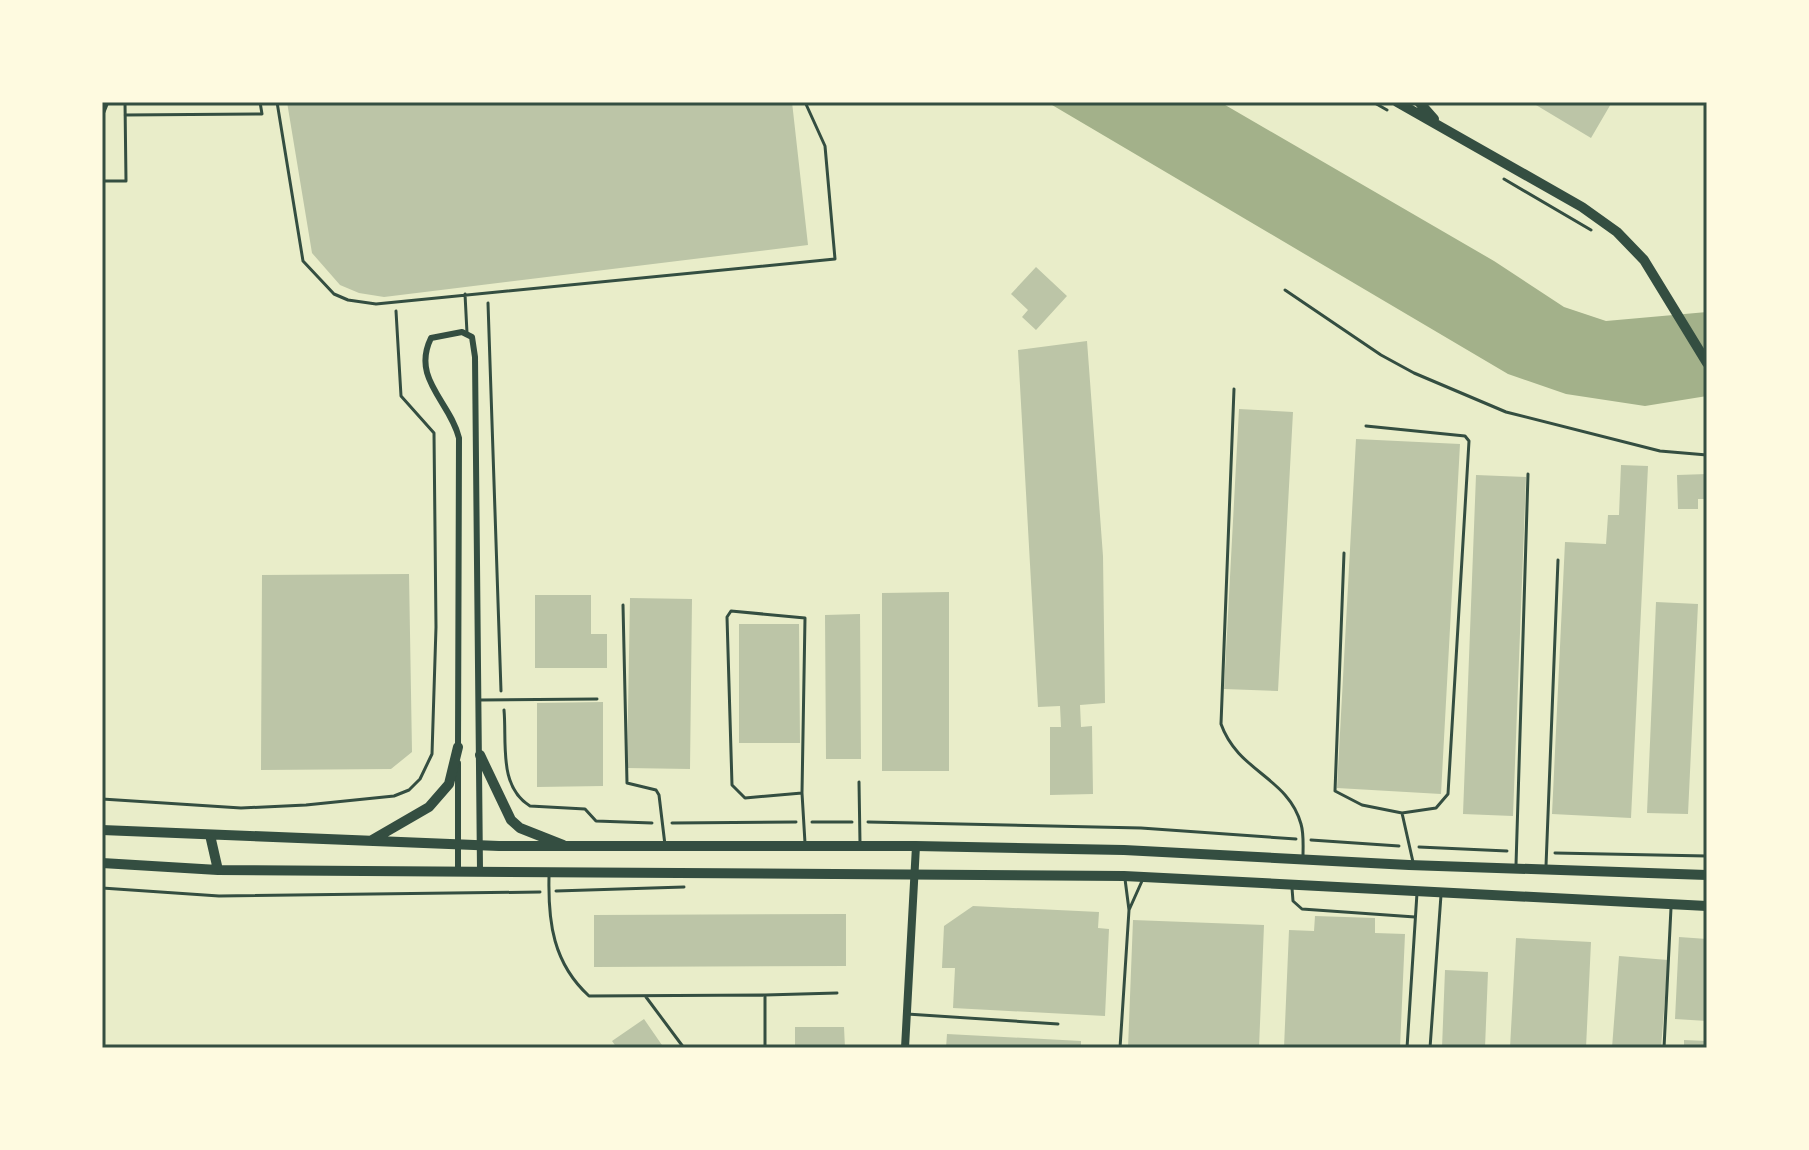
<svg xmlns="http://www.w3.org/2000/svg" width="1809" height="1150" viewBox="0 0 1809 1150" font-family="'Crimson Pro',serif">
  <style>
    .water { fill: #a3b18a }
    .building { fill: #bcc5a7 }
    .lines { fill: none; stroke-linecap: round; stroke-linejoin: round }
    .path { stroke: #344e41; stroke-width: 3 }
    .service { stroke: #344e41; stroke-width: 3 }
    .minor { stroke: #344e41; stroke-width: 6 }
    .tertiary { stroke: #344e41; stroke-width: 8 }
    .primary { stroke: #344e41; stroke-width: 10 }
    .neatline { fill: none; stroke: #344e41; stroke-width: 3 }
  </style>
  <rect width="100%" height="100%" fill="#e9edc9"/>
  <!-- water -->
  <path class="water" d="M1047,102h173l274,159 70,46 42,14 101,-9v84l-62,10 -79,-12 -58,-20z"/>
  <!-- building -->
  <path class="building" d="M287,102h505l16,143 -424,52 -25,-4 -19,-8 -28,-32z
    M1531,102h81l-21,36z
    M1036,267l31,29 -31,34 -14,-13 6,-7 -17,-16z
    M1087,341l16,215 2,147 -25,2 1,22 11,-1 1,68 -43,1v-68h11l-1,-21 -22,1 -20,-357z
    M1239,409l54,3 -15,279 -54,-2z
    M1356,439l104,5 -19,350 -104,-6z
    M1621,465l27,1 -17,352 -79,-4 13,-272 41,2 2,-29h11z
    M1707,474v25h-9v10h-20l-1,-34z
    M1476,475l50,2 -13,339 -50,-2z
    M409,574l3,178 -21,17 -130,1 1,-195z
    M949,592v179h-67v-178z
    M535,595h56v39h16v34h-72z
    M630,598l62,1 -2,170 -63,-1z
    M1656,602l42,2 -10,210 -41,-1z
    M860,614l1,145h-35l-1,-144z
    M739,624h60l1,119h-61z
    M603,702v84l-66,1v-84z
    M973,906l126,6 -1,16 11,1 -4,87 -152,-8 2,-40h-13l2,-42z
    M846,914v52l-252,1v-52z
    M1315,916l60,2v15l30,1 -5,114h-116l5,-118 25,1z
    M1133,920l131,5 -5,123h-131z
    M1679,937l28,2v82l-32,-2z
    M1516,938l75,4 -5,106h-76z
    M1619,956l49,4 -7,88h-49z
    M1445,970l43,2 -3,76h-43z
    M644,1019l20,29h-47l-5,-7z
    M795,1027h49l1,21h-50z
    M947,1034l134,7v7h-135z
    M1684,1040l23,1v7h-23z"/>
  <g class="lines">
    <!-- path -->
    <path class="path" d="M1373,102l14,8
      M125,115l137,-1 -2,-12
      M1504,179l87,51
      M102,181h24l-1,-79
      M488,303l13,388
      M504,710c3,33 -6,76 26,96l55,3 11,12 56,2
      M102,799l139,9 65,-3 88,-9 15,-6 11,-11 12,-25 4,-127 -2,-194 -33,-37 -5,-85
      M812,822h40
      M868,822l273,6 155,11
      M672,823l124,-1
      M1311,840l88,6
      M1419,847l88,4
      M1555,853l152,3
      M102,888l117,8 321,-4
      M556,891l128,-4"/>
    <!-- service -->
    <path class="service" d="M277,102l26,159 31,33 14,6 28,4 459,-45 -10,-113 -20,-44
      M104,112l4,-10
      M1285,290l96,65 33,18 92,39 154,39 47,4
      M465,294l2,39
      M1234,389l-13,335c17,48 67,53 80,100 3,10 2,22 2,32
      M1366,426l99,10 4,5 -21,353 -12,14 -34,5
      M1344,553l-9,238 27,14 40,8 11,49
      M623,605l4,178 29,7 3,5 6,50
      M480,700l117,-1
      M859,782l1,61
      M802,793l3,-175 -74,-7 -4,6 5,168 13,13 57,-5 3,50
      M1516,865l12,-391
      M1546,866l12,-306
      M549,877c-1,45 4,86 40,119l176,-1v53
      M1292,888l1,13 9,8 113,8
      M1129,910l13,-29
      M765,995l72,-2
      M646,997l38,51
      M907,1014l151,10
      M1120,1048l9,-138 -4,-31
      M1407,1048l10,-155
      M1430,1048l11,-153
      M1664,1048l7,-140"/>
    <!-- minor -->
    <path class="minor" d="M102,113v44
      M458,748l1,-310c-9,-37 -48,-59 -28,-100l31,-6 10,5 3,20 5,513
      M458,763v107"/>
    <!-- tertiary -->
    <path class="tertiary" d="M905,1048l11,-202"/>
    <!-- primary -->
    <path class="primary" d="M1397,102l185,105 35,25 27,28 63,103
      M1419,102l15,17
      M480,755l31,65 9,8 43,17
      M102,830l397,16h417l208,4 285,15 298,10
      M210,835l8,35
      M372,840l57,-33 20,-23 9,-37
      M102,863l116,7 906,6 583,30"/>
  </g>
  <!-- border -->
  <rect width="1809" height="1150" fill="none" stroke="#fefae0" stroke-width="208"/>
  <rect x="104" y="104" width="1601" height="942" class="neatline"/>
</svg>
